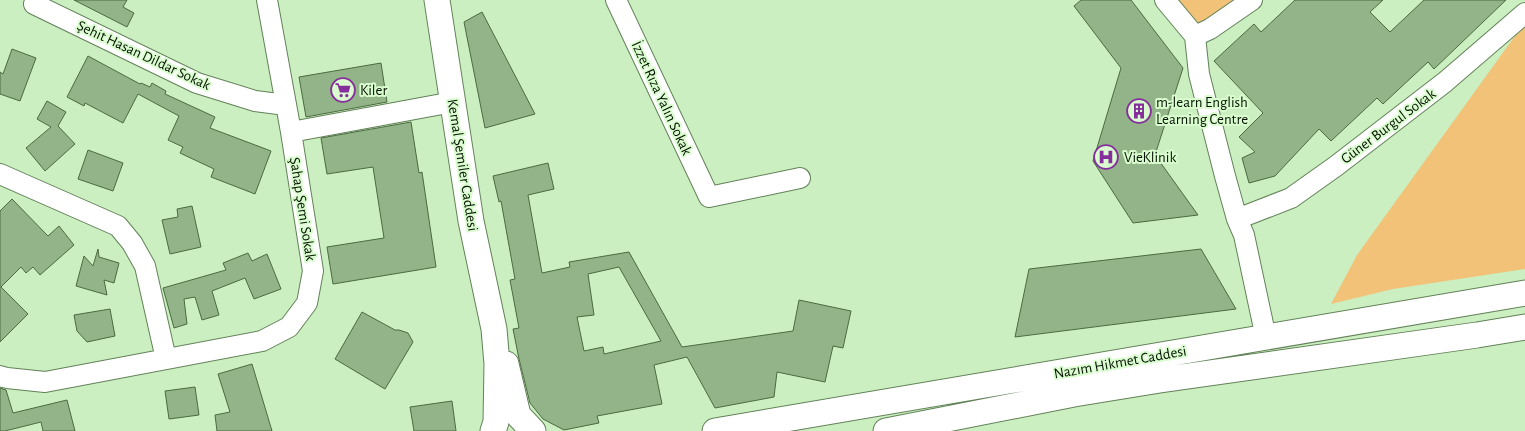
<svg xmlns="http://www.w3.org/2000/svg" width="1525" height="431" viewBox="0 0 1525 431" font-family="'Alegreya Sans',sans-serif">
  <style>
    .green { fill: #f1c278 }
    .building { fill: #92b488; stroke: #4b6a41; fill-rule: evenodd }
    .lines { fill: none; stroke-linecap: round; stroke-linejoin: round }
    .minor-casing { stroke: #628258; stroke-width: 22 }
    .major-casing { stroke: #628258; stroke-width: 27 }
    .minor { stroke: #fff; stroke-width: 20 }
    .major { stroke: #fff; stroke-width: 25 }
    .labels { text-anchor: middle; stroke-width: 4; stroke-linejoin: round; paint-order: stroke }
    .street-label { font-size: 15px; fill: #071204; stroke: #d9fdce }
    .poi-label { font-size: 15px; fill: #071204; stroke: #d9fdce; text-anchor: start }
  </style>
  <rect width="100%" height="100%" fill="#ccefc1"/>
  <!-- green -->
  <path class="green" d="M1162,0h90l-57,36z
    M1525,22v247l-132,20 -62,15 26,-49z"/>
  <!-- building -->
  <path class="building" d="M74,0h53l-4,7 11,6 -7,14z
    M1081,0h50l52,68 -28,87 43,60 -65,8 -40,-62 28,-93 -47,-62z
    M1295,0h88l-13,12 20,20 34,-32h82l-72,69 -6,-7 -45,42 -6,-6 -46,43 -12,-12 -44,47 -26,7 -7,-25 13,-6 -16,-15 24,-24 -49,-52 40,-37 7,8z
    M482,12l53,102 -50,14 -21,-106z
    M12,49l24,9 -16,43 -20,-7v-22l3,2z
    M88,56l52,28 1,-1 9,4 2,-4 14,8 -1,3 50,23 -5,11 61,23 -16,43 -44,-17 3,-8 -34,-16 3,-6 -15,-7 11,-24 -41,-22 -15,29 -38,-20 -1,3 -17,-9z
    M381,63l6,39 -81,15 -7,-40z
    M47,101l19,11 -8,14 17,18 -30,27 -19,-23 25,-21 -14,-8z
    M411,122l8,51 3,-1 14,95 -103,17 -6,-37 57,-9 -11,-71 -46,7 -6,-36z
    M88,150l35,13 -10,28 -35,-12z
    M548,163l6,26 -26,6 14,78 28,-6 -1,-5 60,-10 53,95 111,-16 6,-31 52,11 -8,37 -10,-2 -8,36 -48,-10 -3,25 -59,11 -28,-51 -33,8 8,39 -65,12 2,7 -35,7 -21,-11 -13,-16 -11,-44 -6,-30 6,-1 -9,-48 5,-1 -14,-78 -2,1 -6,-26zM619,267l42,74 -57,13 -1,-7 -19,4 -7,-34 17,-2 -6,-41z
    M12,199l36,37 11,-10 15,19 -34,30 -7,-8 -7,6 -5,-6 -20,20 27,27 -28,28v-131z
    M192,206l9,41 -31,7 -8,-34 16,-3 -1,-8z
    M98,249l1,8 20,6 -5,20 -10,-3 3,15 -31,-9 8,-30 9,10z
    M1201,249l35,60 -221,28 14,-68z
    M248,253l4,8 15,-7 14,35 -27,10 -9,-21 -33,13 7,24 -17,5 -7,-23 -11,2 3,25 -13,4 -11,-40 63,-18 -3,-7z
    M110,309l5,27 -28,6 -10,-11 -3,-16z
    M362,312l33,18h4l9,3 5,9 -28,47 -50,-30z
    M252,364l20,67h-55l-2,-16 15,-3 -12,-38z
    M195,387l4,28 -30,4 -4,-28z
    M0,388l6,2 7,23 54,-13 8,31h-32l-2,-9 -36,9h-5z
    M452,401l4,30h-42l-4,-24z"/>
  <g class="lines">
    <!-- minor casing -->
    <g class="minor-casing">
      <path id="minor" d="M616,0l93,197 91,-19
        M1165,0l30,36 4,38 26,102 12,43 7,16 22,103
        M34,4l163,79 58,18 31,4
        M1195,36l15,-7 42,-29
        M291,132l162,-30
        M0,174l118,52 14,17 13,23 21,93
        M1237,219l54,-21 45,-32 109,-84 80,-69
        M0,376l7,2 38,4 217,-41 27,-14 18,-24 6,-32 -22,-139 -24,-132"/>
    </g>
    <!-- major casing -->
    <g class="major-casing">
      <path id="major" d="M437,0l34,221 23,108 3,35 -1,58 -3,9
        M506,364l12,51 15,16
        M715,431l810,-138
        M886,431l188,-37 86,-14 317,-45 48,-8"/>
    </g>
    <!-- minor -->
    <use href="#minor" class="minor"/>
    <!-- major -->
    <use href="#major" class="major"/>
  </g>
  <!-- icons -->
  <defs>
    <g id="supermarket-ring" transform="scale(1.25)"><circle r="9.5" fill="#d9fdce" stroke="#852e9c" stroke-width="1.5"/><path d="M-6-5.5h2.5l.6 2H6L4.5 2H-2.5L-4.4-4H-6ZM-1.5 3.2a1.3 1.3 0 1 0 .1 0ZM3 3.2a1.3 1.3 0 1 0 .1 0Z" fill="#852e9c"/></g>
    <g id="building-ring" transform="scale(1.25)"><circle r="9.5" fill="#d9fdce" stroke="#852e9c" stroke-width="1.5"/><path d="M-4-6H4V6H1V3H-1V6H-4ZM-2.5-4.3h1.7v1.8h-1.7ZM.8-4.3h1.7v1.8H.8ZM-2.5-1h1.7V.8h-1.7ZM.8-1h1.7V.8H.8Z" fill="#852e9c"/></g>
    <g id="hospital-ring" transform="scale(1.25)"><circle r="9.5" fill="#d9fdce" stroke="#852e9c" stroke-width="1.5"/><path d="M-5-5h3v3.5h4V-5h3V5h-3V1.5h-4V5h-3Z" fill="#852e9c"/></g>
  </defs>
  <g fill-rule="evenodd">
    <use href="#supermarket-ring" x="343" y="90"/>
    <use href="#building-ring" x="1139" y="111"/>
    <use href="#hospital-ring" x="1106" y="157"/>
  </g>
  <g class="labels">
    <!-- street labels -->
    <g class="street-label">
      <text transform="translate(144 55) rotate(25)" y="5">Şehit Hasan Dildar Sokak</text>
      <text transform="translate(662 98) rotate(65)" y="5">İzzet Rıza Yalın Sokak</text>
      <text transform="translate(1388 126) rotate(-37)" y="5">Güner Burgul Sokak</text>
      <text transform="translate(463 165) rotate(81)" y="5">Kemal Şemiler Caddesi</text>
      <text transform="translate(303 209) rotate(81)" y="5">Şahap Şemi Sokak</text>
      <text transform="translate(1120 362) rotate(-10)" y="5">Nazım Hikmet Caddesi</text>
    </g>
    <!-- poi labels -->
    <g class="poi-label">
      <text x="360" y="95">Kiler</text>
      <text x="1156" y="107">m-learn English<tspan x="1156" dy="17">Learning Centre</tspan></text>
      <text x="1124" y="162">VieKlinik</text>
    </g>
  </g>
</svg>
